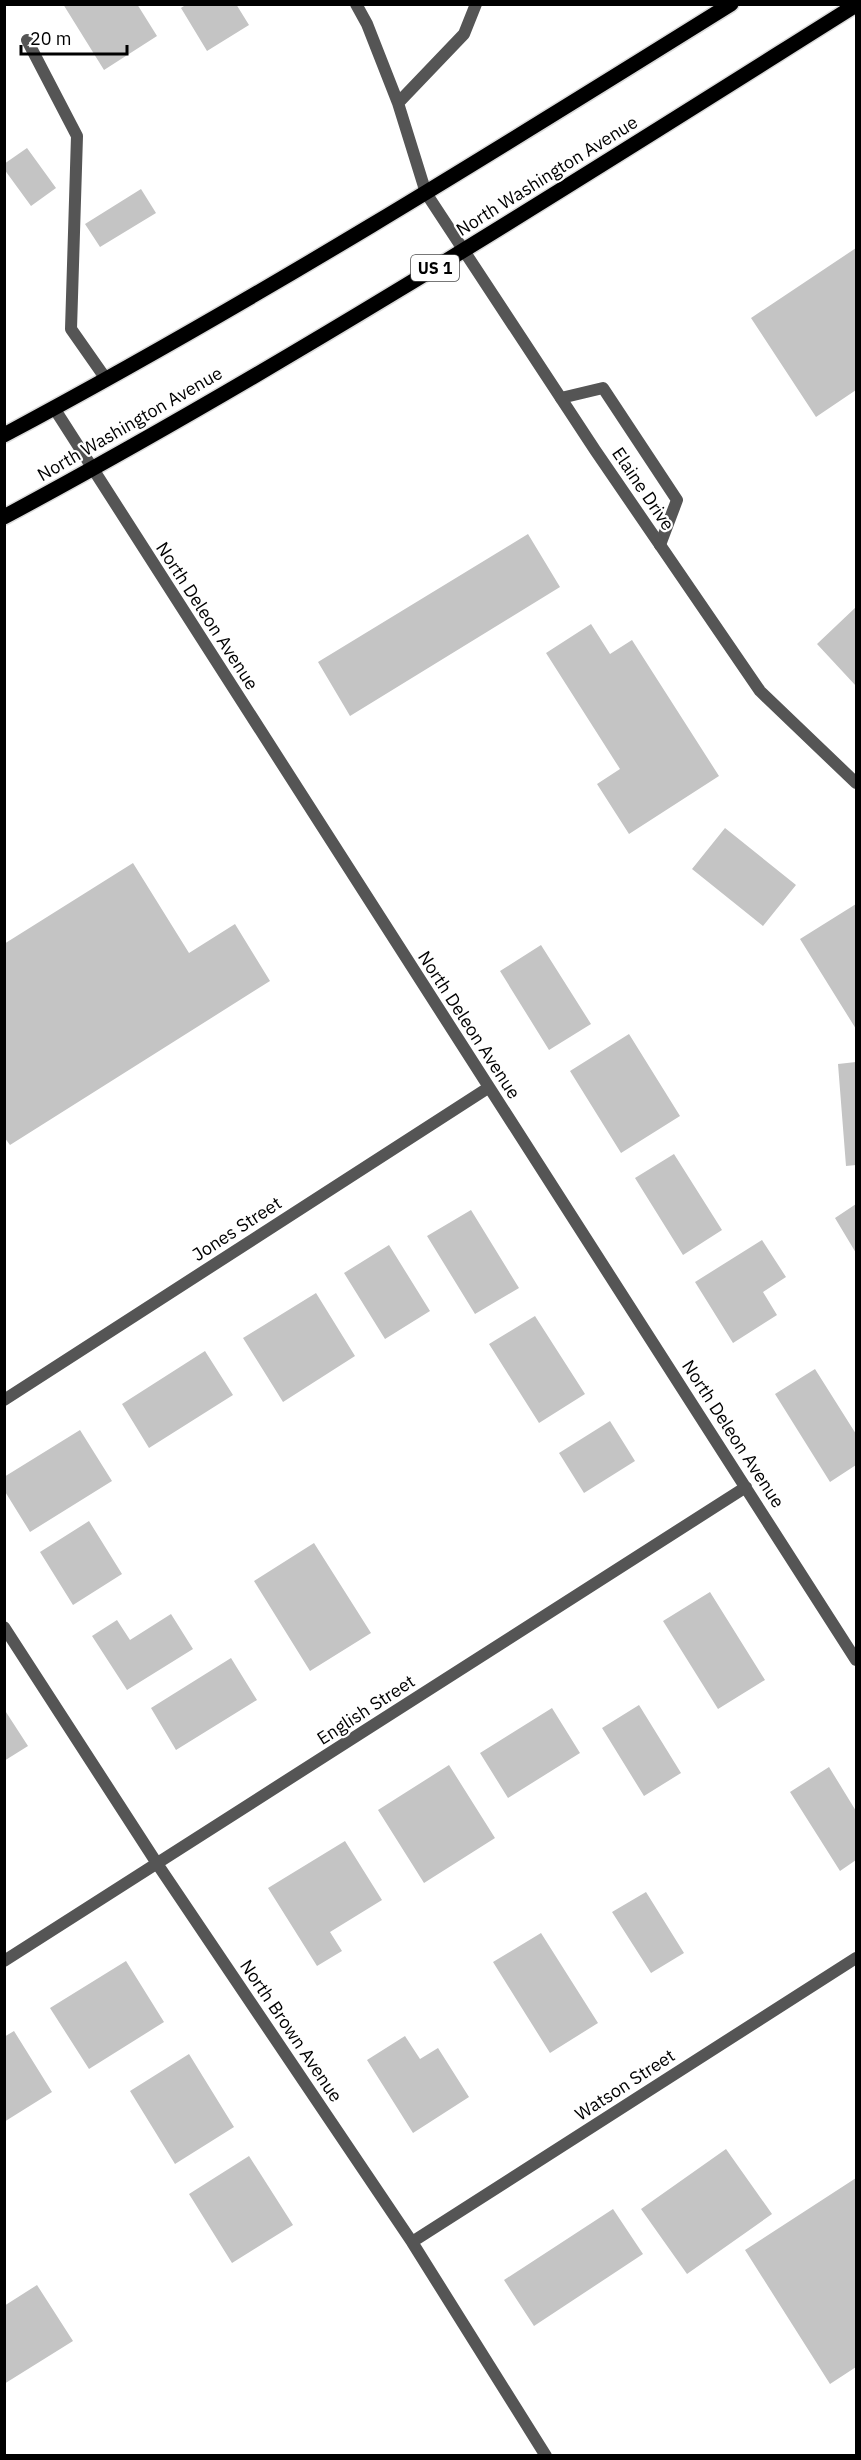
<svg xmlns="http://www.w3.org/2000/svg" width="861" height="2460" viewBox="0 0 861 2460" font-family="'IBM Plex Sans',sans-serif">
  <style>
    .building { fill: #c4c4c4 }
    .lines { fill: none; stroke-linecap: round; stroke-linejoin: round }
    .primary-casing { stroke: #dbdbdb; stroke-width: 18 }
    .lane { stroke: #555; stroke-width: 12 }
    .street { stroke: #555; stroke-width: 12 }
    .primary { stroke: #000; stroke-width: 15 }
    .labels { text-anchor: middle; stroke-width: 4.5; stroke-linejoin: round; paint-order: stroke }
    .shield { fill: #fff; stroke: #4c4c4c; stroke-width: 1.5 }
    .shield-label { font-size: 16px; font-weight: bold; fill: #000 }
    .street-label { font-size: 18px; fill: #000; stroke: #fff }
  </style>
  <rect width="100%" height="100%" fill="#fff"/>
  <!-- building -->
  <path class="building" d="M63,4h74l20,32 -53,34z
    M187,4h49l13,21 -42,26 -26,-43z
    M27,148l29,40 -25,18 -27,-37v-5z
    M141,189l15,24 -56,34 -15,-23z
    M856,248v142l-40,27 -65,-99z
    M528,534l32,53 -210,129 -32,-54z
    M856,607v79l-39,-42z
    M591,624l19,30 22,-14 87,136 -90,58 -32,-50 23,-15 -74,-116z
    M725,828l71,57 -33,41 -71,-57z
    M133,863l56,90 46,-29 35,57 -260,164 -6,-8v-193z
    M856,904v125l-56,-90z
    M541,945l50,79 -42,26 -49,-79z
    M629,1034l51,82 -59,37 -51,-82z
    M856,1062v103l-10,1 -8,-102z
    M674,1154l48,76 -39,25 -48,-77z
    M856,1204v49l-21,-35z
    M471,1210l48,78 -44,26 -48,-78z
    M762,1240l24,37 -23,15 14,23 -44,28 -38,-61z
    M389,1245l41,66 -45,28 -41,-66z
    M316,1293l39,63 -72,46 -40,-64z
    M535,1316l50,78 -46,29 -50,-79z
    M205,1351l28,44 -84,53 -27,-44z
    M815,1369l41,65v31l-26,17 -55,-88z
    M610,1421l25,40 -51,32 -25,-40z
    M80,1430l32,51 -82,51 -26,-42v-13z
    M89,1521l33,53 -49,31 -33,-53z
    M314,1543l57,90 -61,38 -56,-90z
    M710,1592l55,88 -47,29 -55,-88z
    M171,1614l22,35 -66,41 -35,-54 25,-16 13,20z
    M231,1658l26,42 -81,50 -25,-42z
    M639,1705l42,68 -37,23 -42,-68z
    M552,1708l28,45 -72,45 -28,-45z
    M4,1709l24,37 -24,15z
    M449,1765l46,73 -71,45 -46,-73z
    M829,1767l27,44v49l-16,11 -50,-79z
    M345,1841l37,59 -52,32 12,19 -25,15 -49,-78z
    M646,1892l38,61 -33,20 -39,-61z
    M541,1933l57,90 -48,30 -57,-91z
    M126,1961l38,61 -75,47 -39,-61z
    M14,2031l38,61 -48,30v-85z
    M405,2036l15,23 18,-11 31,49 -56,36 -46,-73z
    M189,2054l45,73 -59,37 -45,-73z
    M726,2149l46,65 -85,60 -46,-65z
    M249,2156l44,69 -61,38 -43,-69z
    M856,2178v189l-26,17 -85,-134z
    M613,2209l30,45 -109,72 -30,-46z
    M37,2285l36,56 -69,43v-78z"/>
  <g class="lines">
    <!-- primary casing -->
    <g class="primary-casing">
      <path id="primary" d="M4,435c249,-133 488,-282 727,-431
        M4,517c292,-157 572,-336 852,-512"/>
    </g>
    <!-- lane -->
    <path class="lane" d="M27,40l50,96 -6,193 35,50
      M561,398l42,-10 74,112 -17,45"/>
    <!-- street -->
    <path class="street" d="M356,4l11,20 31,79 66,-69 12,-30
      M398,103l28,90 169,257 165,241 96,92
      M54,408l802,1252
      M4,1400l484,-312
      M4,1627l154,238 254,377 134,214
      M4,1961l742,-474
      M412,2242l444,-284"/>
    <!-- primary -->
    <use href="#primary" class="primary"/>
  </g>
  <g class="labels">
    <!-- shield labels -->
    <rect class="shield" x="411" y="255" width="48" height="26" rx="4.5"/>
    <g class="shield-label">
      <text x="435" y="274">US 1</text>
    </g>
    <!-- street labels -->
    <g class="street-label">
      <text transform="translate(547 176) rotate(-32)" y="6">North Washington Avenue</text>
      <text transform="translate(130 424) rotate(-30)" y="6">North Washington Avenue</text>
      <text transform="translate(643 489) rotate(56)" y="6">Elaine Drive</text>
      <text transform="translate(207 616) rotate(57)" y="6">North Deleon Avenue</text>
      <text transform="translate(469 1025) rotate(57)" y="6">North Deleon Avenue</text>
      <text transform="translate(237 1229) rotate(-33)" y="6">Jones Street</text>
      <text transform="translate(733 1434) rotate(57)" y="6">North Deleon Avenue</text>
      <text transform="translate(366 1710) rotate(-33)" y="6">English Street</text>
      <text transform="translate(291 2031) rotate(56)" y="6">North Brown Avenue</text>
      <text transform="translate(625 2085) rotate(-33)" y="6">Watson Street</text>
    </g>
  </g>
  <!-- border -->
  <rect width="861" height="2460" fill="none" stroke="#000000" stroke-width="12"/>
  <!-- scale -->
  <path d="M21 45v9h106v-9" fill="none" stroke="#000000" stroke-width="3"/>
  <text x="30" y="45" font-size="18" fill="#000000" stroke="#ffffff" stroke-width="4.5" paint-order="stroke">20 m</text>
</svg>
